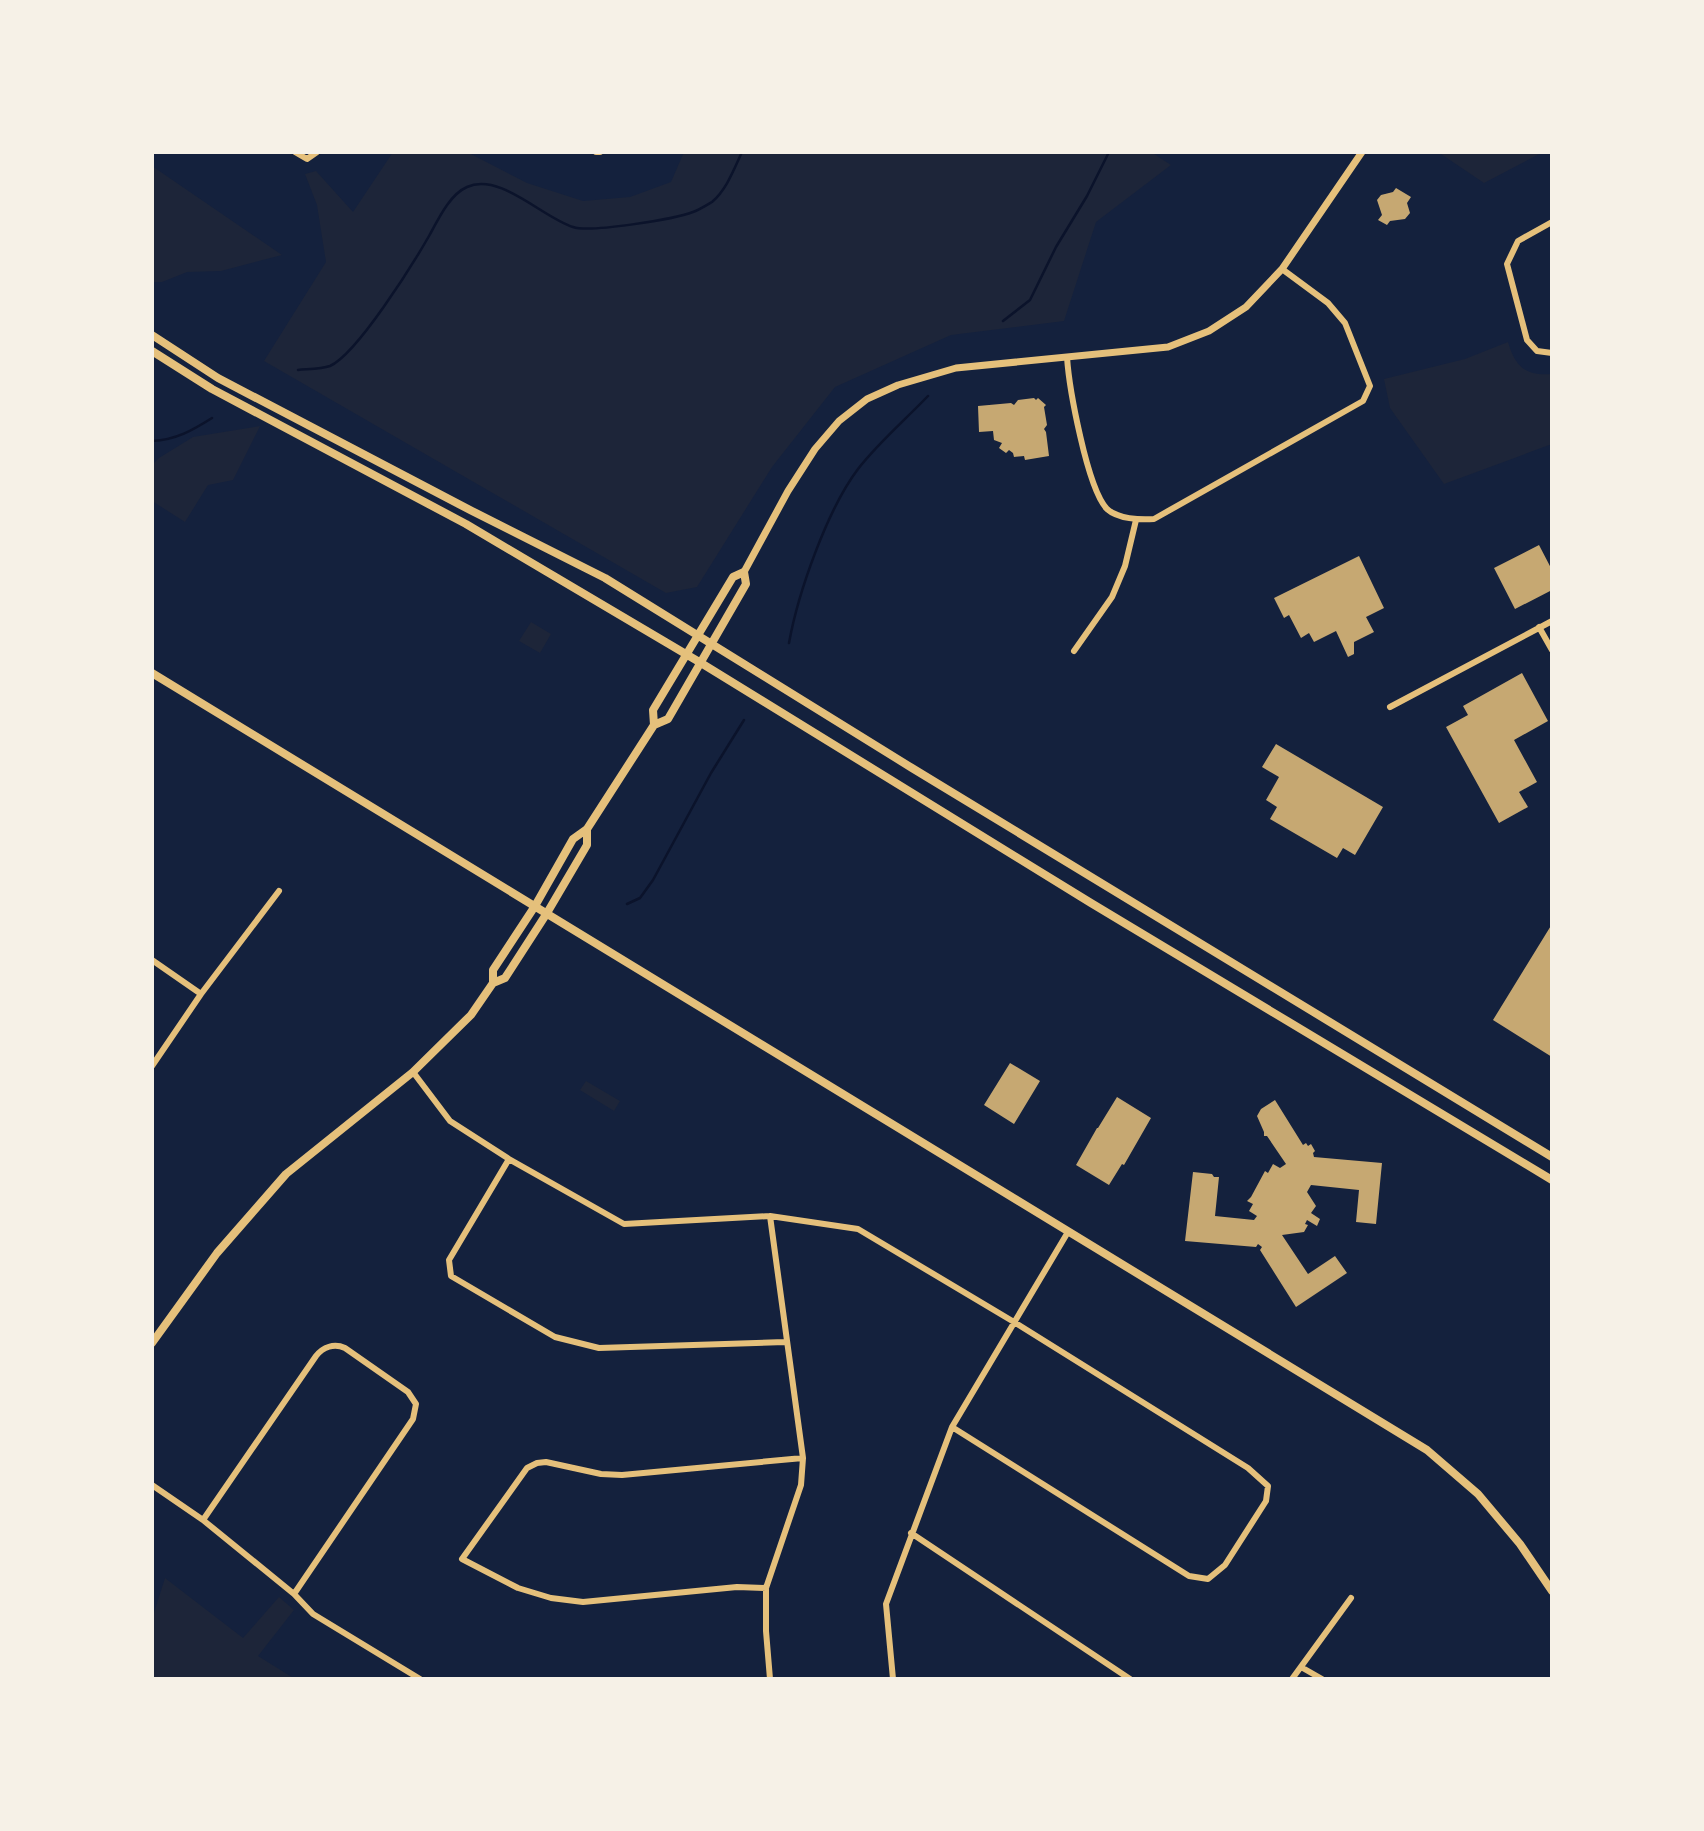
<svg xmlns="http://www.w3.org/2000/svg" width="1704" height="1831" viewBox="0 0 1704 1831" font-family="Inter,sans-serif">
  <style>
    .green { fill: #1d2539 }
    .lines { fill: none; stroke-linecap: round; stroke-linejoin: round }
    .stream { stroke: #0b132b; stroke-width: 2.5 }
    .building { fill: #c6a872 }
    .minor { stroke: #e5c07b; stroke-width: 6 }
    .tertiary { stroke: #e5c07b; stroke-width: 7 }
    .secondary { stroke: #e5c07b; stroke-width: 8 }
  </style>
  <rect width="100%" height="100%" fill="#14213d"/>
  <!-- green -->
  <path class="green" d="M393,152h74l60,31 56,18 47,-4 41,-15 13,-30h467l20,13 -75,57 -32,99 -113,14 -116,52 -63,80 -75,120 -31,6 -402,-232 62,-99 -9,-57 -12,-31 11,-3 37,41z
    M1438,152h105l-59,31z
    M152,166l130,89 -61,16 -34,1 -25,10h-10z
    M1508,342c7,24 17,34 43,32l1,2v68l-108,40 -54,-76 -6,-29 81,-20z
    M260,426l-27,54 -25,5 -23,37 -33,-21v-36l7,-7 34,-21z
    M531,622l20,12 -11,19 -21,-12z
    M586,1081l34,20 -6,10 -34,-21z
    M165,1578l78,60 36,-41 15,13 -36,46 37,23h-143v-60z"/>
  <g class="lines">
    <!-- stream -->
    <path class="stream" d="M1003,321l27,-21 26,-53 31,-51 22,-44
      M298,370c10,-1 23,-1 32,-4 27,-12 83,-102 99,-130 9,-16 20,-41 38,-49 33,-15 76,31 106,40 17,6 102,-8 120,-15 6,-2 14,-7 19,-10 15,-13 22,-33 30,-50
      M152,441c24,-1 41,-11 60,-23
      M789,643c9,-50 38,-133 69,-174 21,-27 46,-48 70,-73
      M627,904l13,-6 13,-18 58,-107 33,-53"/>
  </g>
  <!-- building -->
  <path class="building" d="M1396,188l15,9 -4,6 3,10 -5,6 -15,2 -3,4 -9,-5 4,-5 -5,-15 4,-5 12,-3z
    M1034,398l2,2 2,-2 8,7 -2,2 3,18 -3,4 2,3 3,24 -24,4 -1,-4 -10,1 -1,-4 -4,-3 -3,3 -7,-5 3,-5 -8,-3 -1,-9 -14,1 -1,-26 33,-3 3,2 4,-5z
    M1539,545l13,25v20l-37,19 -21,-41z
    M1359,556l25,52 -18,9 8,15 -20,10v12l-6,3 -12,-26 -22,11 -5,-9 -8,5 -12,-23 -5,3 -10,-20z
    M1522,673l26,48 -34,19 23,42 -18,10 9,15 -29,16 -53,-96 22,-12 -5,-9z
    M1276,744l107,63 -28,48 -12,-7 -6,10 -67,-39 7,-12 -11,-7 13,-23 -17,-10z
    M1552,924v133l-59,-37z
    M1010,1063l30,18 -26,43 -30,-19z
    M1117,1097l34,21 -27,47 -2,-1 -13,21 -33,-20 21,-37h1z
    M1275,1100l28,45 3,-2 2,3 3,-2 4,7 -2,2 1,4 68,6 -6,61 -20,-2 3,-32 -48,-5 -4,7 9,14 -5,7 9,6 -3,7 -10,-6 -2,4 3,1 -4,7 -22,3 26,39 27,-18 12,17 -51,34 -36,-57 2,-3 -4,-3 -2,3 -71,-6 8,-69 19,2 2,3h5l-4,39 39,4 3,-4 -8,-5 4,-7 -6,-3 4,-4 14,-26 3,2 5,-9 7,4 6,-4 -19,-28h-3v-4l-7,-16 4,-7z"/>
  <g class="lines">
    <!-- minor -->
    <path class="minor" d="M295,152l12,7 10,-7
      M596,152h4
      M1552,222l-34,19 -11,23 20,76 10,11 15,2
      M1067,357c2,30 20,131 40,152 11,10 33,11 47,10l209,-118 7,-15 -25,-63 -17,-20 -46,-34
      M1539,627l13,23
      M1074,651l38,-54 13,-31 11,-46
      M1390,707l162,-86
      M152,960l49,34
      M152,1066l49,-72 78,-103
      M413,1072l37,49 59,38 115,65 146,-8 88,13 156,93 234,146 20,18 -2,15 -41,64 -17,14 -19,-3 -237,-149
      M509,1159l-60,101 2,16 104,61 44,11 186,-6
      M152,1485l51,35 91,74 19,20 107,65
      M203,1520l113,-164c7,-9 18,-13 29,-8l63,44 8,12 -3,15 -119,175
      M911,1533l219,146
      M766,1588l-29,-1 -154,15 -32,-4 -33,-10 -56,-29 65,-91 10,-5 9,-1 55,12 21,1 181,-17
      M1301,1667l21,12
      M770,1679l-4,-48v-43l35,-103 2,-27 -33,-242
      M893,1679l-7,-75 66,-177 116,-195
      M1292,1679l59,-81"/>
    <!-- tertiary -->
    <path class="tertiary" d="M744,572l44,-81 27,-42 24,-28 28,-22 31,-14 58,-17 212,-21 41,-16 37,-24 36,-38 80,-117"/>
    <!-- secondary -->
    <path class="secondary" d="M152,335l66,43 254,133 133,67 307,190 640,389
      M152,351l60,38 254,135 235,139 390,240 461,277
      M152,673l1275,777 51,44 42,50 32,47
      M493,983v-13l42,-64 38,-67 14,-10 67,-104 -1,-15 80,-133 11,-5 2,12 -78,135 -14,6
      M152,1343l65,-90 69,-79 127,-102 58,-57 22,-32 12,-5 42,-65 40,-68v-16"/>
  </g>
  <!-- border -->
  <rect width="1704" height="1831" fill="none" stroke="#f6f1e7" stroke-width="308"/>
</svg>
